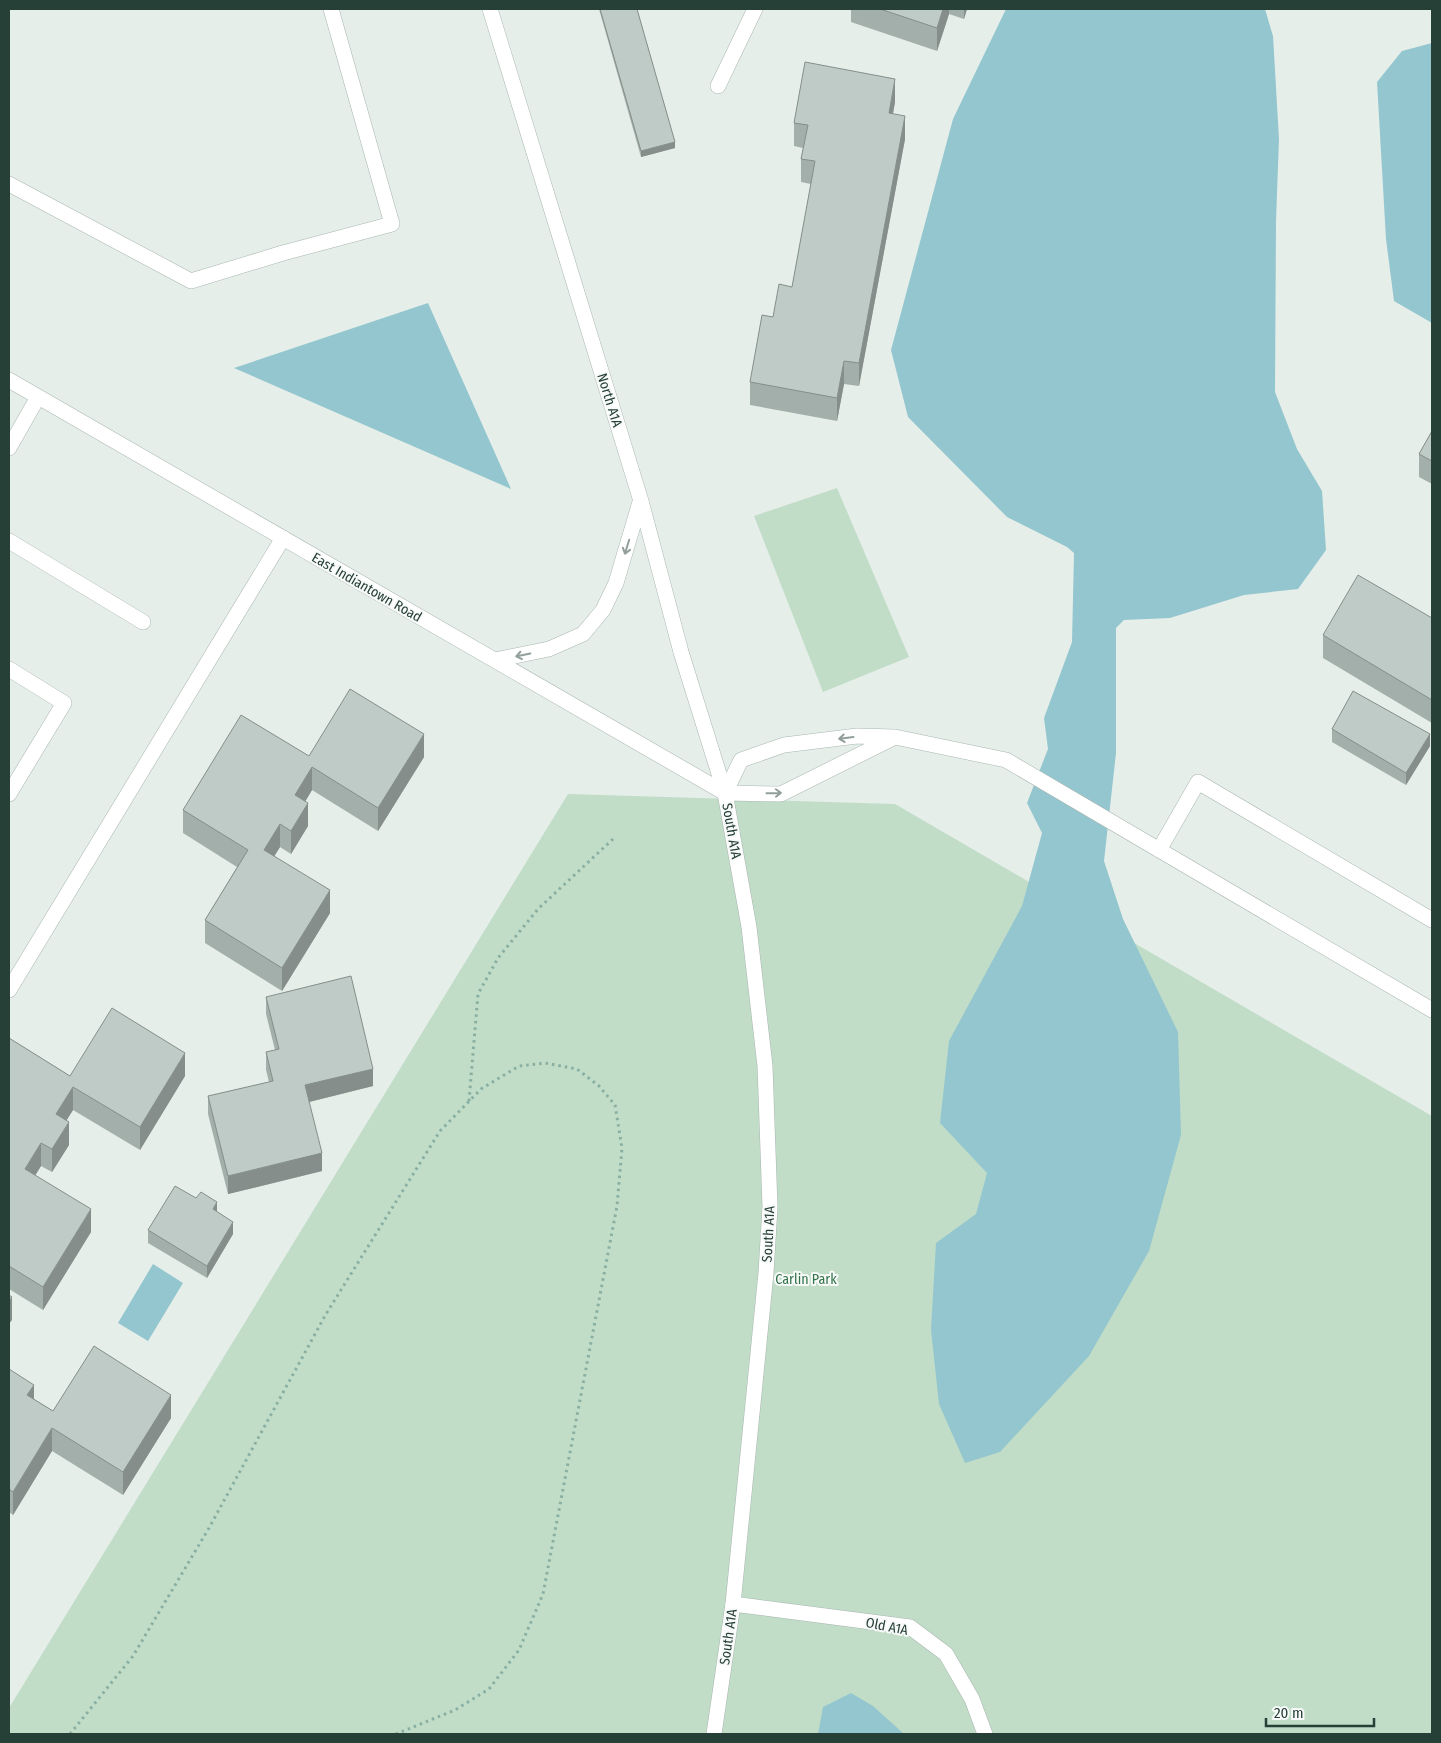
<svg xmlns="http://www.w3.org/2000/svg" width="1441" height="1743" viewBox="0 0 1441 1743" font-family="'Fira Sans Condensed',sans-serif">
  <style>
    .green { fill: #c1ddc8 }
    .water { fill: #93c6ce }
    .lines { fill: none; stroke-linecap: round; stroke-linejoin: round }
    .service-casing { stroke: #a9b6b1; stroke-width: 16 }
    .minor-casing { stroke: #a9b6b1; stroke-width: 16 }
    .tertiary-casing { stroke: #a9b6b1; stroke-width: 16 }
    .path { stroke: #89afa2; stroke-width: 3; stroke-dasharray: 2.5 4; stroke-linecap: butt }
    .service { stroke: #fff; stroke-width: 15 }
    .minor { stroke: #fff; stroke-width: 15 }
    .tertiary { stroke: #fff; stroke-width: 15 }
    .wall { fill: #a3afaa }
    .shaded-wall { fill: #858e8b }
    .building { fill: #becbc6; stroke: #858e8b }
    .oneway { stroke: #929f9b }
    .labels { text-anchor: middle; stroke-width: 4; stroke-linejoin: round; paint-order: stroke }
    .street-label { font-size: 14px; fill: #263f37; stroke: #f7faf8 }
    .park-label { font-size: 14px; fill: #33734a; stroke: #f7faf8 }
  </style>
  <rect width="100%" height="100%" fill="#e6eeea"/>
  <!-- green -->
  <path class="green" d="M837,488l72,169 -86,35 -69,-176z
    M568,794l327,10 537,312v618h-1423v-26z"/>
  <!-- water -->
  <path class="water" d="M1006,9h259l8,27 6,103 -3,82 -1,171 22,57 25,42 4,59 -28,39 -54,6 -74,23 -46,2 -8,8v125l-12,108 19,58 55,113 3,103 -32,116 -60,105 -89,96 -35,11 -26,-59 -8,-74 5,-87 40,-29 11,-41 -47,-50 9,-82 73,-135 20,-73 -15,-30 21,-54 -4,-31 28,-76 2,-89 -7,-6 -60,-30 -99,-100 -17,-67 62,-231z
    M1432,43v280l-38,-22 -8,-62 -9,-157 25,-31z
    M428,303l83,186 -277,-121z
    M153,1264l30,19 -35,58 -30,-18z
    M851,1693l22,13 31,28h-86l5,-27z"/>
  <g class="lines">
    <!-- service casing -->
    <g class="service-casing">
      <path id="service" d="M9,184l182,97 92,-28 109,-29 -61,-215
        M9,448l29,-51
        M9,541l134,81
        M9,669l55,34 -55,91
        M895,737l-114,57 -56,-1 16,-33 43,-15 73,-9 38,1 111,23 426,250
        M1159,850l39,-68 234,138
        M9,990l274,-452
        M733,1604l177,23 36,27 26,45 13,35"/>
    </g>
    <!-- minor casing -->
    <g class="minor-casing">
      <path id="minor" d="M718,86l37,-77"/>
    </g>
    <!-- tertiary casing -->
    <g class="tertiary-casing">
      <path id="tertiary" d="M490,9l151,492 40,151 44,141 24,134 16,139 5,141 -4,66 -33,331 -19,130
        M9,380l716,413
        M495,660l54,-11 34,-15 20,-24 13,-27 24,-81"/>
    </g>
    <!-- path -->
    <path class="path" d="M469,1101l9,-107 20,-36 40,-49 75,-70
      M70,1734l63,-78 76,-128 117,-214 114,-183 41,-42 38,-23 26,-3 32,6 22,17 16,19 7,43 -5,58 -74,388 -24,56 -30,39 -34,21 -59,24"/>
    <!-- service -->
    <use href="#service" class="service"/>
    <!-- minor -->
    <use href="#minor" class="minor"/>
    <!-- tertiary -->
    <use href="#tertiary" class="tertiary"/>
  </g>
  <!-- wall -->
  <path class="wall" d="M599,9h38l38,139 -34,9z
    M851,9h116l-3,10 -15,-5 -12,37 -86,-29z
    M895,102l-2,11 12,26 -46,247 -15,-2 -7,37 -87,-16v-23l23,-65 19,-30 19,-103 -10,-2v-23l2,-11 -9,-2v-23z
    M1432,431v53l-13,-7v-23z
    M1432,618v105l-109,-65v-23z
    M1332,729l98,17 -24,39 -74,-43z
    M309,756l115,1 -46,74 -66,-41 -7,12 3,24 -17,28 -11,-7 -6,9 56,57 -48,78 -77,-48v-23l32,-53 -54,-34v-23z
    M266,997l107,89 -64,16 13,69 -94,23 -20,-80v-18l61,-14 -3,-12v-18l9,-2 -9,-36z
    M9,1038l61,38h115l-45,74 -67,-40 -7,11 3,24 -17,27 -11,-6 -6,9 56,57 -48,78 -34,-21z
    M217,1212l16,22 -26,44 -59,-35v-13z
    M9,1369l25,30 19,12 118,7 -48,77 -71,-44 -39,64 -4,-3z"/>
  <!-- shaded-wall -->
  <path class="shaded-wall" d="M943,9h6v5l-12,37v-23z
    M964,9h3l-3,10z
    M895,79v23l-6,34v-23z
    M905,116v23l-46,247v-23z
    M675,142v6l-34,9v-6z
    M844,361v23l-7,37v-23z
    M424,734v23l-46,74v-23z
    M1430,734v12l-24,39v-12z
    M312,767v23l-17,28v-23z
    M308,803v23l-17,28v-23z
    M280,824v23l-16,26v-23z
    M330,890v23l-48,78v-23z
    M185,1053v23l-45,74v-23z
    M373,1069v17l-68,17v-18z
    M73,1087v23l-17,27v-23z
    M69,1122v23l-17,27v-23z
    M41,1143v23l-16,26v-23z
    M322,1153v18l-94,23v-18z
    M217,1202v12l-4,-5z
    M91,1209v23l-48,78v-23z
    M233,1222v12l-26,44v-12z
    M12,1297v23l-3,4v-23z
    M34,1385v23l-7,-13z
    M171,1395v23l-48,77v-23z
    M52,1428v23l-39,64v-23z"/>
  <!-- building -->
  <path class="building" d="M600,9h37l38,133 -34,9z
    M880,9h63l-6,19z
    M805,62l90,17 -6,34 16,3 -46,247 -15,-2 -7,37 -87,-16 12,-67 11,2 6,-33 13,3 23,-126 -14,-2 7,-34 -14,-2z
    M1432,431v30l-13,-7z
    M1358,575l74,43v82l-109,-65z
    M350,689l74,45 -46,74 -66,-41 -17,28 13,8 -17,28 -11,-7 -16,26 66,40 -48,78 -77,-48 43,-70 -65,-40 58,-95 68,41z
    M1353,691l77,43 -24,39 -74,-44z
    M351,976l22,93 -68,16 17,68 -94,23 -20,-80 65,-15 -7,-29 13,-3 -13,-52z
    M112,1008l73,45 -45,74 -67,-40 -17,27 13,8 -17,27 -11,-6 -16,26 66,40 -48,78 -34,-21v-228l61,38z
    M175,1186l21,12 5,-6 16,10 -4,7 20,13 -26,44 -59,-36z
    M9,1295l3,2 -3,4z
    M94,1346l77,49 -48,77 -71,-44 -39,64 -4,-3v-120l25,16 -7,10 26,16z"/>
  <!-- one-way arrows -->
  <defs><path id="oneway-shaft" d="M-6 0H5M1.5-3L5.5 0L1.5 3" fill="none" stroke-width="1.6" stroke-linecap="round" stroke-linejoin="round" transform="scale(1.25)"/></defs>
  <g class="oneway">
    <use href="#oneway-shaft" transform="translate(627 547) rotate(107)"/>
    <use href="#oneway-shaft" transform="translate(523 655) rotate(168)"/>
    <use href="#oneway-shaft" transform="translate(846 738) rotate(173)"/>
    <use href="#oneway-shaft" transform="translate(774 793) rotate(-1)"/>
  </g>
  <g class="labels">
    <!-- street labels -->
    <g class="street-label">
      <text transform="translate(610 400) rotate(73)" y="5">North A1A</text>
      <text transform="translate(367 587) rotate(30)" y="5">East Indiantown Road</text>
      <text transform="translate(732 831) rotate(80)" y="5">South A1A</text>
      <text transform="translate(768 1234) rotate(-87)" y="5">South A1A</text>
      <text transform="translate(887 1626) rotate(11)" y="5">Old A1A</text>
      <text transform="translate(728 1637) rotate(-82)" y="5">South A1A</text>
    </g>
    <!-- park labels -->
    <g class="park-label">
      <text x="806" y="1284">Carlin Park</text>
    </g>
  </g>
  <!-- border -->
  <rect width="1441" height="1743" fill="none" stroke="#263f37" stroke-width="20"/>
  <!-- scale -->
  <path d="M1266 1718v8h108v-8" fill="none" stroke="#263f37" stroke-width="2.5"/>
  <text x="1274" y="1718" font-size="15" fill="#263f37" stroke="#f7faf8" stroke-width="4" paint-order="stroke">20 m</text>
</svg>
